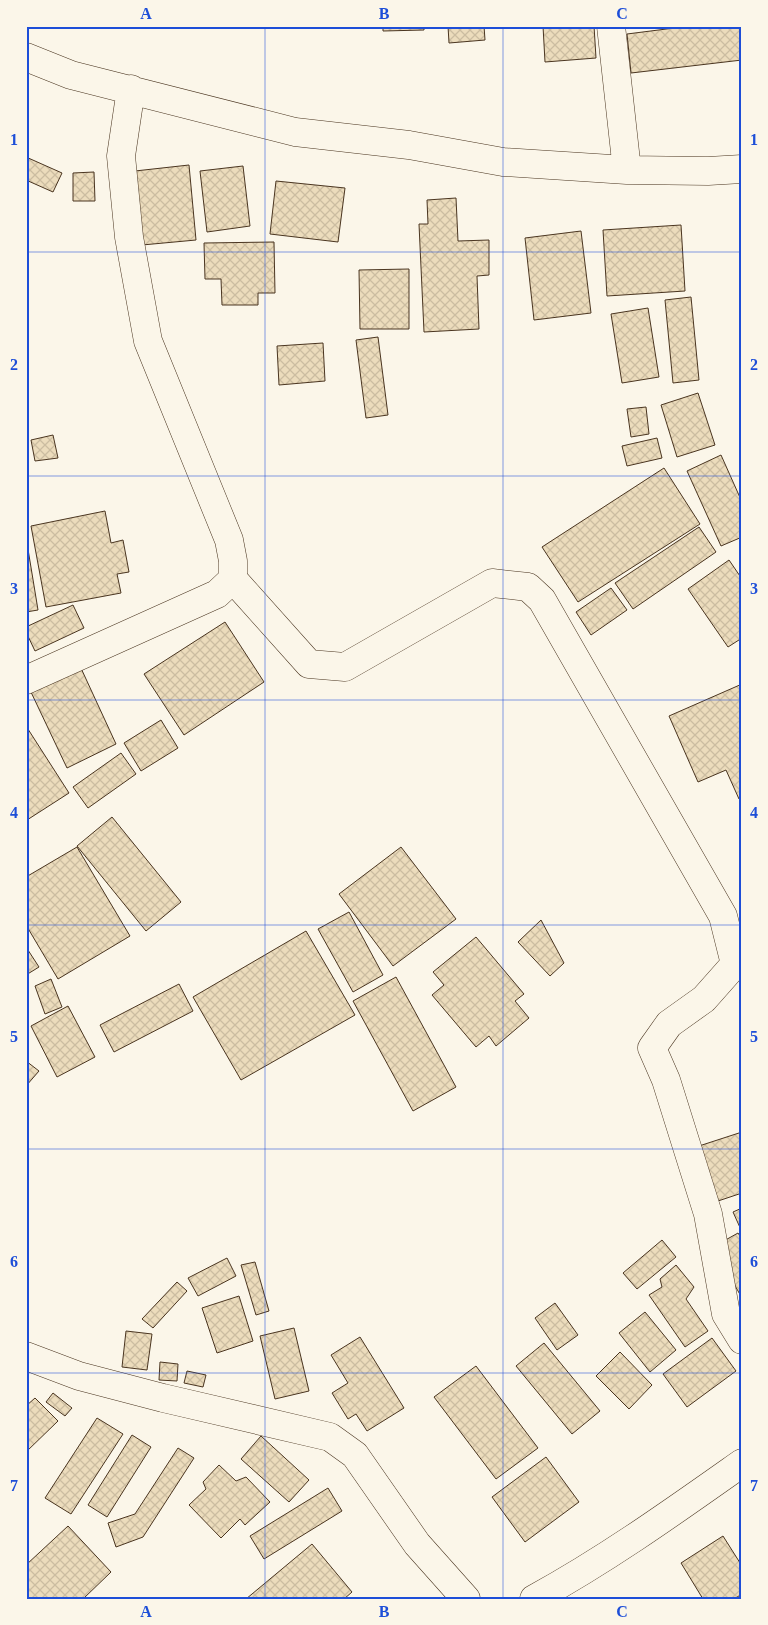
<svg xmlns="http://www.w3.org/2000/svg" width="768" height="1625" viewBox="0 0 768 1625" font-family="Georgia,serif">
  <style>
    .building { fill: url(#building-cross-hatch); stroke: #4a3520 }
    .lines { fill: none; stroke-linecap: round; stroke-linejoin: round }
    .minor-casing { stroke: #4a3520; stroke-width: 29 }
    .minor { stroke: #fbf6e9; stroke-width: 28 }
    .grid { fill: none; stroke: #1d4ed8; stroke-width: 1; stroke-opacity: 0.55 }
    .neatline { fill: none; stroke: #1d4ed8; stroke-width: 2 }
    .grid-label { font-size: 16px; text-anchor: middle; font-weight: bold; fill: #1d4ed8 }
  </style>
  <defs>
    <pattern id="building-cross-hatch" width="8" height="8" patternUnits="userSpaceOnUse" patternTransform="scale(1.25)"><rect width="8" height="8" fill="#ecdcbc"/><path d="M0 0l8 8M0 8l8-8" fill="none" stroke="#ccbda1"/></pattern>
  </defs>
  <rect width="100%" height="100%" fill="#fbf6e9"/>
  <!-- building -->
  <path class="building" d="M383,26h41v4l-41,1z
    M448,26h36l1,14 -36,3z
    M543,26h51l2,32 -51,4z
    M690,26h52v34l-111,13 -4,-39z
    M26,157l36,16 -9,19 -27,-12z
    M189,165l7,75 -54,5 -7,-74z
    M243,166l7,60 -43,6 -7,-61z
    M94,172l1,29h-22v-28z
    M276,181l69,7 -7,54 -68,-8z
    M456,198l2,43 31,-1v35l-12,1 2,53 -55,3 -5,-108h9l-1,-24z
    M681,225l4,66 -78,5 -4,-66z
    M581,231l10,82 -57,7 -9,-82z
    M274,242l1,51h-17v12h-36l-1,-26h-16l-1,-36z
    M409,269v60h-49l-1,-59z
    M691,297l8,83 -26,3 -8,-83z
    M648,308l11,69 -37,6 -11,-69z
    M378,337l10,78 -22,3 -10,-78z
    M323,343l2,38 -46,4 -2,-39z
    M698,393l17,52 -38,12 -16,-52z
    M646,407l3,27 -18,3 -4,-28z
    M53,435l5,23 -23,3 -4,-21z
    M657,438l5,20 -35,8 -5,-20z
    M721,455l21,47v35l-21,9 -34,-75z
    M664,468l36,56 -122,78 -36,-55z
    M105,511l6,32 12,-3 6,32 -12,2 4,19 -75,14 -15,-81z
    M699,527l17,25 -83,57 -18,-26z
    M26,537l12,73 -12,2z
    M729,560l13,19v59l-14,9 -40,-58z
    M611,588l16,22 -36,25 -15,-23z
    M73,605l11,23 -49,23 -9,-19v-5z
    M225,622l39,60 -80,53 -40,-61z
    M80,666l36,78 -49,24 -37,-78z
    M742,684v114l-3,1 -13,-29 -28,12 -29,-66z
    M161,720l17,28 -37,23 -17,-28z
    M26,726l43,67 -42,27 -1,-2z
    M121,753l15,21 -48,34 -15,-21z
    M112,817l69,85 -35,29 -69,-85z
    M77,847l53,89 -72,43 -32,-54v-48z
    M401,847l55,72 -63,47 -54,-72z
    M349,912l34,63 -30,17 -35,-63z
    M541,920l23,43 -14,13 -32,-34z
    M306,931l49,84 -114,65 -48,-83z
    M476,937l48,57 -9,7 14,17 -33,28 -7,-10 -13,11 -44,-52 12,-10 -11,-13z
    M26,947l13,20 -13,8z
    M396,977l60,110 -43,24 -60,-110z
    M51,979l11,28 -17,7 -10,-28z
    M179,984l14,27 -79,41 -14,-27z
    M68,1006l27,51 -38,20 -26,-51z
    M26,1061l13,10 -13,15z
    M742,1132v61l-24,8 -19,-55z
    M742,1208v24l-9,-20z
    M738,1233l4,6v59l-29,-51z
    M662,1240l14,17 -39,32 -14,-16z
    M227,1258l9,18 -38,20 -10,-18z
    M255,1262l14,49 -13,4 -15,-50z
    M676,1265l18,22 -8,12 22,32 -23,16 -36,-52 13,-8 -2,-8z
    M177,1282l10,9 -34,37 -11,-9z
    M239,1296l14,45 -36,12 -15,-45z
    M555,1303l23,32 -21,15 -22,-32z
    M645,1312l31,38 -26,22 -31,-39z
    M294,1328l15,63 -34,8 -15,-63z
    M126,1331l26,3 -5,36 -25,-3z
    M360,1337l44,71 -37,23 -11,-17 -8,5 -16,-26 16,-10 -17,-28z
    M712,1338l24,33 -49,36 -24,-33z
    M544,1343l56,68 -28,23 -56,-68z
    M620,1352l32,33 -23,24 -33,-33z
    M160,1362l18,2 -1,17 -18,-1z
    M476,1366l62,82 -42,31 -62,-82z
    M187,1371l19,4 -3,12 -19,-4z
    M53,1393l19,15 -7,8 -19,-14z
    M35,1398l23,23 -32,31v-46z
    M97,1418l26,16 -52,80 -26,-16z
    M132,1435l19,12 -44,70 -19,-12z
    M261,1436l48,44 -20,22 -48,-43z
    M178,1448l16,10 -51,79 -27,10 -8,-24 27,-9z
    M546,1457l33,45 -54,40 -33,-45z
    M219,1465l17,16 10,-4 24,25 -25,23 -5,-6 -19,19 -32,-33 17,-16 -3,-7z
    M328,1488l14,23 -78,48 -14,-23z
    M68,1526l43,46 -28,27h-57v-34z
    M723,1536l19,30v28l-8,5h-31l-22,-36z
    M312,1544l40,48 -8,7h-98z"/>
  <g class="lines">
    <!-- minor casing -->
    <g class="minor-casing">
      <path id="minor" d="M611,26l16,144
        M26,57l45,18 224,57 114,13 94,17 124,8 81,1 34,-2
        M233,579l76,85 36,3 147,-84 36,4 14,13 181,316 12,48 -31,35 -35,25 -17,24 14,32 42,134 18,100 16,26
        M26,680l191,-86 16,-15v-18l-4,-21 -81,-199 -19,-104 -8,-81 10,-67
        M26,1356l53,20 84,22 167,39 25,18 62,89 49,55
        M534,1599c73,-40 140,-88 208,-136"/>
    </g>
    <!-- minor -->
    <use href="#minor" class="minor"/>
  </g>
  <!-- grid -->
  <path class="grid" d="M265,26v1573M503,26v1573M26,252h716M26,476h716M26,700h716M26,925h716M26,1149h716M26,1373h716"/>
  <!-- border -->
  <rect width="768" height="1625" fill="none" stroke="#fbf6e9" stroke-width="55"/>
  <rect x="28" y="28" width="712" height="1570" class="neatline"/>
  <g class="grid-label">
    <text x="146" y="19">A</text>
    <text x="384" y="19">B</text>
    <text x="622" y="19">C</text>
    <text x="14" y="145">1</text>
    <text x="754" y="145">1</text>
    <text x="14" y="370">2</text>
    <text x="754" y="370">2</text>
    <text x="14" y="594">3</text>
    <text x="754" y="594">3</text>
    <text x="14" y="818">4</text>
    <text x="754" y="818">4</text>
    <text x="14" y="1042">5</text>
    <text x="754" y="1042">5</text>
    <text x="14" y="1267">6</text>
    <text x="754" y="1267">6</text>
    <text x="14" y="1491">7</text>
    <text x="754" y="1491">7</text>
    <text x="146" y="1617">A</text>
    <text x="384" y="1617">B</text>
    <text x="622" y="1617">C</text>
  </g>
</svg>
